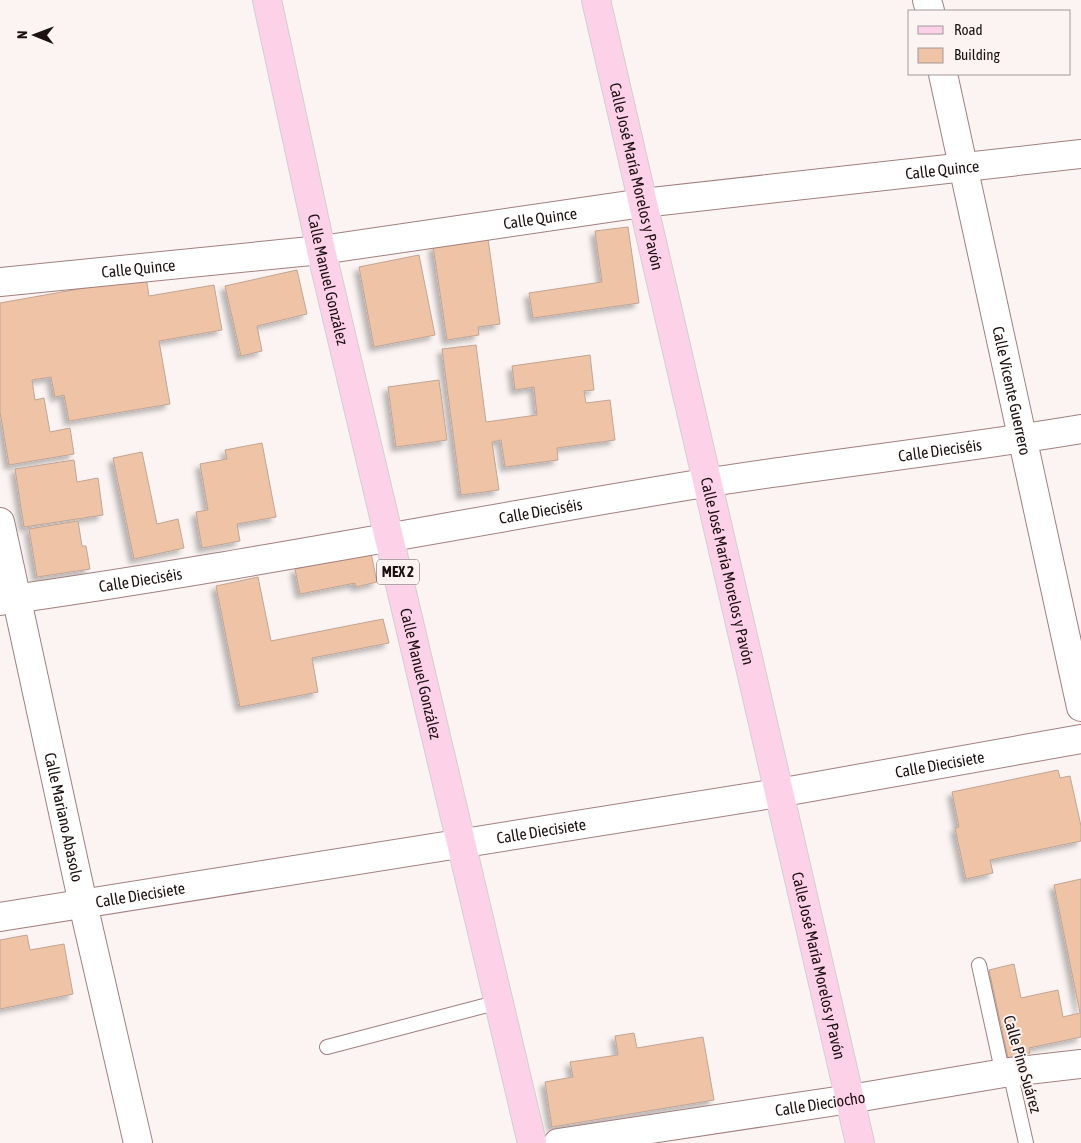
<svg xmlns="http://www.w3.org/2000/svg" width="1081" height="1143" viewBox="0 0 1081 1143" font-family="'Asap Condensed',sans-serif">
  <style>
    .building { fill: #efc3a6; stroke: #c0a593; filter: url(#shadow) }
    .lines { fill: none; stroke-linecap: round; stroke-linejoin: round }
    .lane-casing { stroke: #a1807f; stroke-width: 16 }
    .street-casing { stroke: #a1807f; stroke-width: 30 }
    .primary-casing { stroke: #d2cfcf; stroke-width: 30 }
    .lane { stroke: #fff; stroke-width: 14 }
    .street { stroke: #fff; stroke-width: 28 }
    .primary { stroke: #fdd2e8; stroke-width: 28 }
    .labels { text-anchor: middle; stroke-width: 4; stroke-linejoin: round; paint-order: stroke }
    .shield { fill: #fbf4f3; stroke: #605555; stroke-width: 1 }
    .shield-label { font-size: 15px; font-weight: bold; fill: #1d1111 }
    .street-label { font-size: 16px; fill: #1d1111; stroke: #fbf4f3 }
  </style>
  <defs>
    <filter id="shadow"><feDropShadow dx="-4.5" dy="4.5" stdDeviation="2.5" flood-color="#0004"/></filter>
  </defs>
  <rect width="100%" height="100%" fill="#fbf4f3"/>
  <!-- building -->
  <path class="building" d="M628,227l11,76 -106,15 -4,-25 73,-11 -7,-51z
    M488,239l12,85 -22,3 1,8 -32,5 -14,-94z
    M419,255l16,80 -61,12 -15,-80z
    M297,270l10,44 -50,12 5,25 -21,5 -16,-70z
    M146,277l3,19 65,-11 8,45 -63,11 11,63 -101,17 -5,-26 -9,2 -4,-20 -19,3 3,20 9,-2 6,34 20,-4 4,26 -65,11 -9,-53v-109z
    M476,345l10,77 51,-7 -3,-28 -19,3 -3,-24 78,-11 4,35 -10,1 2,12 24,-3 5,40 -58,8 1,12 -53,7 -4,-27 -9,2 7,48 -38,5 -19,-146z
    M439,380l8,60 -51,7 -8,-60z
    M262,443l14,74 -39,7 3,17 -38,7 -6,-36 12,-2 -8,-46 27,-5 -2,-9z
    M142,452l15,72 21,-5 6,29 -50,11 -21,-101z
    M74,460l3,22 21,-4 5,37 -79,12 -9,-58z
    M78,521l4,25h4l4,23 -53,8 -8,-48z
    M371,553l6,29 -21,5 -1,-4 -55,11 -5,-25z
    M258,577l13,64 112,-22 6,24 -77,15 6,34 -78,15 -24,-121z
    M1058,770l2,8 10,-2 11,50v15l-91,19 3,13 -27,6 -11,-51 4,-1 -7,-35z
    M1081,879v158l-52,11 1,5 -22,5 -19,-88 25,-6 7,34 37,-8 5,27 17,-4 -26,-128z
    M27,935l3,15 34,-6 9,50 -73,15v-69z
    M634,1033l3,15 66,-11 11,63 -162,27 -7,-45 28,-5 -3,-15 48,-7 -3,-19z"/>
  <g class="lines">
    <!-- lane casing -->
    <g class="lane-casing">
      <path id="lane" d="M979,965l21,96 10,11 16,71
        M327,1047l172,-45"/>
    </g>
    <!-- street casing -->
    <g class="street-casing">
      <g id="street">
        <path d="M927,0l3,11"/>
        <path id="s1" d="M943,74l138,633"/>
        <path id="s2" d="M0,282l321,-32 322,-47 438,-49"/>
        <path id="s3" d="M0,522l83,382 55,239"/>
        <path id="s4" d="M0,601c236,-33 470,-80 705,-118 125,-20 251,-33 376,-54"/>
        <path id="s5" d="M0,917l778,-124 303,-54"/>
        <path id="s6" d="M558,1143l292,-44 160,-27 71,-8"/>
      </g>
    </g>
    <!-- primary casing -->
    <g class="primary-casing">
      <g id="primary">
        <path id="s7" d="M267,0l54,250 211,893"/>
        <path id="s8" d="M596,0l264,1143"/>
      </g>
    </g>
    <!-- lane -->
    <use href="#lane" class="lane"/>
    <!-- street -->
    <use href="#street" class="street"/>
    <!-- primary -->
    <use href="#primary" class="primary"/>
  </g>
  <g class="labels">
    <!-- shield labels -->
    <rect class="shield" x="377" y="559.5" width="42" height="25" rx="4"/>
    <g class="shield-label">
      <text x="398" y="577">MEX 2</text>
    </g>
    <!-- street labels -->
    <g class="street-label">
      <text dy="6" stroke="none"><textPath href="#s2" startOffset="949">Calle Quince</textPath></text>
      <text dy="6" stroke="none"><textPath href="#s8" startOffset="181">Calle José María Morelos y Pavón</textPath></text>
      <text dy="6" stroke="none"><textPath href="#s2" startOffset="544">Calle Quince</textPath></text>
      <text dy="6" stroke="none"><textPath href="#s2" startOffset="139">Calle Quince</textPath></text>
      <text dy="6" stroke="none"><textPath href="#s7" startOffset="286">Calle Manuel González</textPath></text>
      <text dy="6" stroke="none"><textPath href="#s1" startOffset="324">Calle Vicente Guerrero</textPath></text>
      <text dy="6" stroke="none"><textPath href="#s4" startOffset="952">Calle Dieciséis</textPath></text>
      <text dy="6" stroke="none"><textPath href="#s4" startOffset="548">Calle Dieciséis</textPath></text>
      <text dy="6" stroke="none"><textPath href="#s8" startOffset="586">Calle José María Morelos y Pavón</textPath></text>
      <text dy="6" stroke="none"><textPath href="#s4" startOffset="142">Calle Dieciséis</textPath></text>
      <text dy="6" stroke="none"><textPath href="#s7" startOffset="691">Calle Manuel González</textPath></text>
      <text dy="6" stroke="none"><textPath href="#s5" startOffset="952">Calle Diecisiete</textPath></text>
      <text dy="6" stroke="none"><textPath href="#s3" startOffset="302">Calle Mariano Abasolo</textPath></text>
      <text dy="6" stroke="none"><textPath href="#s5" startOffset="548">Calle Diecisiete</textPath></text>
      <text dy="6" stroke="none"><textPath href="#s5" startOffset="142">Calle Diecisiete</textPath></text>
      <text dy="6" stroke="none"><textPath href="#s8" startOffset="991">Calle José María Morelos y Pavón</textPath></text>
      <text transform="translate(1023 1064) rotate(74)" y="6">Calle Pino Suárez</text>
      <text dy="6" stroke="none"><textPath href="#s6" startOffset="265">Calle Dieciocho</textPath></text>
    </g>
  </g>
  <!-- legend -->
  <rect x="908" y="10" width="162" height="65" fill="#fbf4f3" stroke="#a29999"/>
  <rect x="918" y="26" width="25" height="8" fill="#fdd2e8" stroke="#a29999"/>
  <text x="954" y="35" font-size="15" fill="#1d1111">Road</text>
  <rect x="918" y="48" width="25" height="15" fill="#efc3a6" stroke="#a29999"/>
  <text x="954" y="60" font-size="15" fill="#1d1111">Building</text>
  <!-- north arrow -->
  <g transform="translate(35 35) rotate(271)" stroke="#fbf4f3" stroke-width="4" paint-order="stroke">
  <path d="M0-4L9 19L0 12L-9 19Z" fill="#1d1111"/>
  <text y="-8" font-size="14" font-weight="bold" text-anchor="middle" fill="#1d1111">N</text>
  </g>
</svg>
